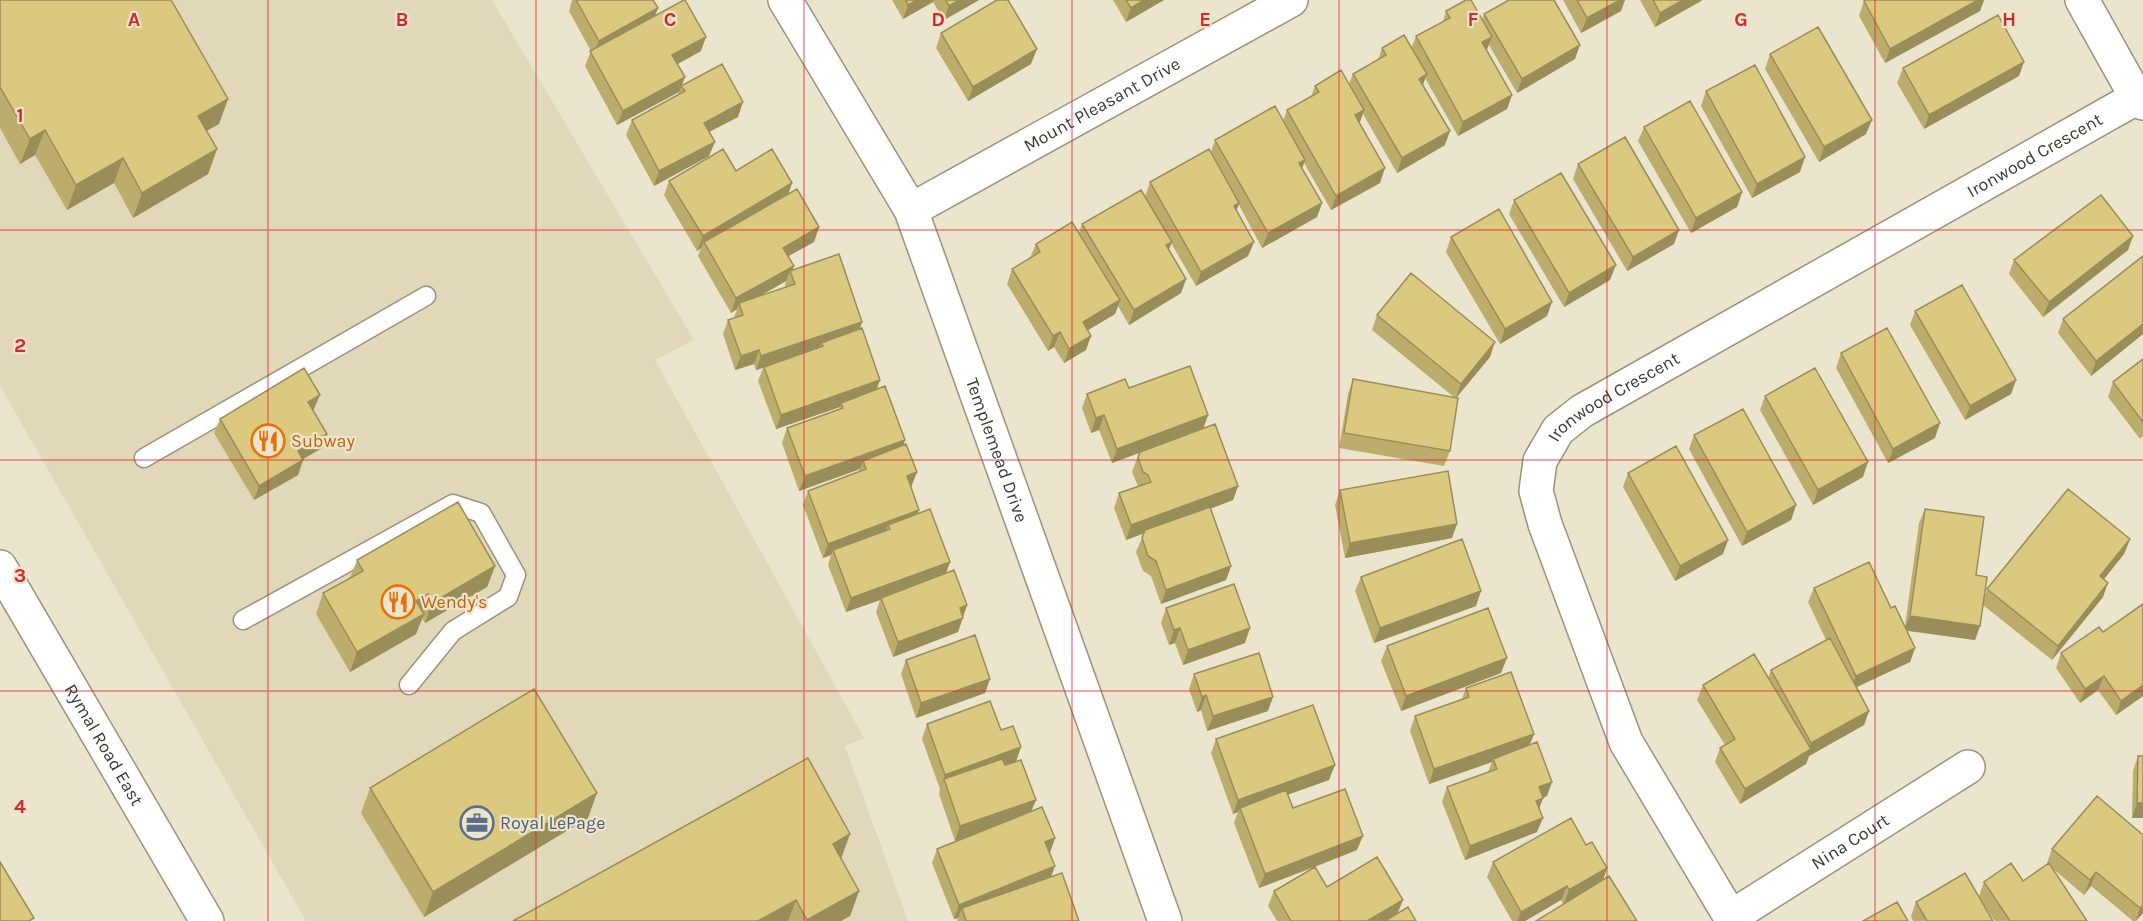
<svg xmlns="http://www.w3.org/2000/svg" width="2143" height="921" viewBox="0 0 2143 921" font-family="Karla,sans-serif">
  <style>
    .built { fill: #e0d8b9 }
    .lines { fill: none; stroke-linecap: round; stroke-linejoin: round }
    .service-casing { stroke: #98937c; stroke-width: 21 }
    .minor-casing { stroke: #98937c; stroke-width: 36 }
    .secondary-casing { stroke: #98937c; stroke-width: 36 }
    .service { stroke: #fff; stroke-width: 18 }
    .minor { stroke: #fff; stroke-width: 33 }
    .secondary { stroke: #fff; stroke-width: 33 }
    .wall { fill: #bcad6d; fill-rule: evenodd }
    .shaded-wall { fill: #998d59 }
    .building { fill: #dbc97f; stroke: #998d59; stroke-width: 1.5 }
    .grid { fill: none; stroke: #d62828; stroke-width: 1.5; stroke-opacity: 0.55 }
    .labels { text-anchor: middle; stroke-width: 4.5; stroke-linejoin: round; paint-order: stroke }
    .street-label { font-size: 18px; fill: #3c3a30; stroke: #ebe5cd }
    .food-label { font-size: 18px; fill: #c56008; stroke: #ebe5cd; text-anchor: start }
    .service-label { font-size: 18px; fill: #4e5e75; stroke: #ebe5cd; text-anchor: start }
    .grid-label { font-size: 20px; text-anchor: middle; font-weight: bold; fill: #d62828; stroke: #ebe5cd; stroke-width: 4.5; stroke-linejoin: round; paint-order: stroke }
  </style>
  <rect width="100%" height="100%" fill="#ebe5cd"/>
  <!-- built -->
  <path class="built" d="M0,0h492l202,340 -39,20 209,378 -19,8 63,175h-602l-306,-535z"/>
  <g class="lines">
    <!-- service casing -->
    <g class="service-casing">
      <path id="service" d="M144,458l282,-162
        M243,620l210,-116 28,9 35,62 -8,22 -55,34 -44,54"/>
    </g>
    <!-- minor casing -->
    <g class="minor-casing">
      <g id="minor">
        <path id="s1" d="M785,0l126,210 254,711"/>
        <path d="M2082,0l52,93 9,10"/>
        <path id="s2" d="M911,210l380,-210"/>
        <path id="s3" d="M1731,917l237,-150"/>
        <path id="s4" d="M1733,921l-107,-179 -81,-218 -9,-33 4,-30 18,-31 24,-19 561,-317"/>
      </g>
    </g>
    <!-- secondary casing -->
    <g class="secondary-casing">
      <g id="secondary">
        <path id="s5" d="M0,567l207,354"/>
      </g>
    </g>
    <!-- service -->
    <use href="#service" class="service"/>
    <!-- minor -->
    <use href="#minor" class="minor"/>
    <!-- secondary -->
    <use href="#secondary" class="secondary"/>
  </g>
  <!-- wall -->
  <path class="wall" d="M0,0l219,124 -13,7 11,18 -9,25 -75,44 -19,-35 -47,27 -32,-55 -15,9 -20,-36z
    M572,0h81l5,8 -3,8 46,35 -24,13 8,13 -6,15 -62,33 -32,-59 6,-15 -22,-40z
    M892,0h87l-35,20 -11,-18 -30,17z
    M1113,0h51l-38,22z
    M1563,0h62l-4,11 -40,22z
    M1640,0h62l-1,1 -46,26z
    M1866,0h118l-4,11 -95,52 -26,-47 5,-15z
    M1446,11l36,9 2,-6 91,45 -58,34 -28,-48 -2,5 25,45 -5,14 -49,27 -33,-58 -2,7 22,60 -48,28 -34,-59 -4,9 21,60 -49,27 -27,-47 -2,5 20,35 -5,14 -55,31 -23,-43 -3,6 18,31 -6,14 -52,30 -25,-43 -2,6 17,30 -5,14 -52,32 -11,-19 -3,8 -27,16 -2,20 -22,13 -10,-16 -6,4 -41,-67 5,-15 18,-11 6,-14 43,-11 3,-9 63,-27 5,-15 61,-30 4,-12 68,-19 4,-11 24,-13 4,-11 34,-2 4,-10 25,-14 4,-12 29,1 5,-13 27,-14z
    M941,33l90,31 -63,37 -32,-53z
    M1770,54l96,80 -47,28 -54,-93z
    M1903,68l116,8 -95,53 -27,-46z
    M681,86l57,31 -29,15v24l-55,30 -28,-51 6,-15 46,-25z
    M1706,91l94,81 -48,26 -51,-92z
    M1644,127l98,65 -5,15 -46,26 -53,-92z
    M1578,164l96,80 -47,27 -54,-92z
    M736,171l56,12 -4,11 31,33 -5,15 -26,14 6,10 -2,4 70,52 -2,7 16,61 29,50 -2,5 14,27 -6,15 7,27 32,48 -4,11 21,32 -9,27 -65,25 -17,-45 4,-12 -34,12 -18,-47 3,-10 -8,3 -20,-53 5,-14 51,-19 1,-3 -61,22 -17,-48 5,-15 52,-18 1,-3 -64,22 -18,-48 5,-13 -7,2 -2,-6 -19,6 -12,-36 5,-14 6,-2 3,-9 -6,4 -33,-57 3,-8 -4,3 -33,-56 5,-14zM786,281l-1,4 1,2 -24,8z
    M1514,200l96,80 -46,27 -55,-93z
    M2133,236l-5,14 -85,67 -34,-43 5,-14z
    M1451,237l96,79 -47,28 -54,-92z
    M2143,256v78l-52,42 -33,-43 5,-14z
    M1915,311l101,69 -5,14 -46,26 -55,-95z
    M1377,315l113,42 -34,41 -6,53 -6,15 -105,-18 9,-54 5,-15 102,19 -83,-68z
    M1841,353l94,85 -47,25 -52,-95z
    M2143,359v77l-3,3 -32,-42 5,-15z
    M1129,388l79,27 -5,14 35,57 -5,14 -23,9 21,57 -5,14 -65,24 -10,-28 -8,-5 -7,-19 8,-19 -18,7 -12,-32 5,-15 19,-7 -6,-14 7,-19 -27,10 -13,-33 -8,3 -9,-25 5,-14z
    M1765,396l98,81 -50,28 -53,-95z
    M314,409l-1,1 14,24 -5,14 -19,11 -5,16 -44,25 -40,-67 6,-14z
    M1694,435l102,70 -5,15 -49,26 -53,-97z
    M1628,473l95,81 -48,27 -52,-94z
    M1340,490l112,48 -107,20 -10,-53z
    M1925,509l51,66 9,20 2,-6 143,-50 -6,15 -20,25 -1,18 -51,63 -69,-55 -3,21 -5,14 -68,-9 8,17 -5,14 -53,25 12,24 -5,14 -55,31 -3,8 -66,40 -25,-42 5,-14 5,-3 -28,-45 6,-15 65,-7 3,-8 55,-30 -18,-38 6,-14 77,20 14,18 14,-103z
    M357,560l138,6 -8,21 -62,36 -3,-5 -6,16 -66,38 -34,-58 7,-21 27,-15z
    M1361,577l115,29 -102,37 -19,-52z
    M2143,604v92l-27,19 -18,-25 -18,13 -24,-35 5,-15 42,-21z
    M1166,608l79,35 -62,22 -8,-22 -6,2 -8,-22z
    M1387,646l114,27 -100,38 -20,-50z
    M906,660l84,19 -5,14 -69,25 -15,-44z
    M1194,674l74,37 -61,20 -6,-21 -4,2 -8,-23z
    M1466,688l68,46 -4,10 17,52 -4,2 -4,11 -2,23 -72,28 -23,-58 5,-15 41,-15 4,-10 -63,22 -19,-53 5,-15 47,-17z
    M927,724l74,6 35,70 -5,11 19,42 1,24 28,44h-122l1,-3 -4,1 -22,-56 5,-14 34,-14 -16,6 -16,-47 1,-5 -18,-50z
    M1216,739l113,41 -42,15 6,13 64,42 -42,17 12,20 89,34h-139l-9,-15 6,-15 41,-24 -56,21 -25,-65 4,-11 -5,2 -22,-61z
    M2138,756l5,62h-11l1,-47z
    M370,788l218,30 -164,99 -63,-104z
    M2143,835v78l-7,8h-3l-42,-35 -7,9 -32,-27 35,53h-92l-15,-22 13,22h-80l-2,-5 5,-14 63,-6 5,-14 39,-1 25,-17 -1,-1 5,-14z
    M1586,845l21,23 -4,12 -40,24 -2,-4 -36,21h-13l-25,-44 6,-15z
    M841,859l18,32 -9,25 -9,5h-328z"/>
  <!-- shaded-wall -->
  <path class="shaded-wall" d="M917,0h17l-1,2 -30,17 5,-14z
    M959,0h20l-35,20 5,-14z
    M1144,0h20l-38,22 5,-14z
    M1620,0h5l-4,11 -40,22 6,-15z
    M1683,0h19l-1,1 -46,26 5,-14z
    M1978,0h6l-4,11 -95,52 5,-14z
    M658,8l-6,14 -59,33 6,-14z
    M706,37l-5,14 -34,19 5,-15z
    M1492,37l-6,14 -4,-9z
    M1580,45l-5,14 -58,34 5,-14z
    M1037,49l-6,15 -63,37 5,-14z
    M2024,62l-5,14 -95,53 5,-14z
    M1427,74l-6,15 -2,-10z
    M685,77l-6,15 -62,33 6,-14z
    M1512,95l-5,14 -49,27 5,-14z
    M228,99l-9,25 -31,17 10,-25z
    M743,102l-5,15 -39,20 5,-14z
    M1364,110l-5,15 -4,-10z
    M1872,120l-6,14 -47,28 5,-15z
    M45,130l-10,25 -15,9 10,-25z
    M1450,131l-5,14 -48,28 5,-15z
    M715,142l-6,14 -55,30 5,-15z
    M217,149l-9,25 -75,44 9,-25z
    M1805,157l-5,15 -48,26 5,-14z
    M123,158l-9,25 -47,27 9,-25z
    M1305,160l-5,14 -1,-11z
    M1385,168l-5,15 -49,27 5,-14z
    M792,183l-5,15 -83,44 -3,6 -4,3 6,-15z
    M1742,192l-5,15 -46,26 5,-15z
    M1239,203l-5,14v-11z
    M1322,203l-5,14 -55,31 6,-15z
    M819,227l-5,15 -36,20 5,-14z
    M1679,230l-5,14 -47,27 6,-14z
    M2133,236l-5,14 -85,67 6,-15z
    M1172,242l-6,14v-11z
    M1254,242l-6,14 -52,30 5,-14z
    M1616,265l-6,15 -46,27 5,-14z
    M794,266l-3,7 -1,-2 -4,10 -45,26 -2,-4 -2,6 -6,4 5,-15z
    M1186,279l-5,14 -52,32 5,-15z
    M1120,300l-5,14 -37,22 5,-14z
    M1552,302l-5,14 -47,28 5,-15z
    M862,322l-5,14 -34,10 -2,-3 -2,6 -63,21 5,-14z
    M2143,324v10l-52,42 5,-15z
    M1060,332l-6,15 -6,4 5,-15z
    M1091,336l-5,14 -22,13 5,-14z
    M1495,342l-5,15 -34,41 5,-14z
    M759,350l-5,14 -19,6 6,-14z
    M880,380l-5,14 -34,9 -1,4 -64,22 5,-14z
    M2016,380l-5,14 -46,26 5,-14z
    M320,395l-6,14 -11,7 5,-14z
    M1104,415l-5,15 -8,3 5,-15z
    M1208,415l-5,14 -91,34 5,-14z
    M1940,423l-5,15 -47,25 5,-14z
    M327,434l-5,14 -29,17 5,-14z
    M905,440l-5,15 -37,6 -3,8 -61,22 6,-15z
    M303,460l-5,15 -44,25 5,-14z
    M1868,462l-5,15 -50,28 5,-15z
    M917,472l-6,15 -10,3 6,-14z
    M1238,486l-5,14 -107,40 5,-15z
    M1796,505l-5,15 -49,26 5,-14z
    M919,510l-5,14 -24,5 -2,-4 -4,11 -51,14 -2,5 -8,3 5,-14z
    M1457,524l-5,14 -107,20 5,-15z
    M2130,539l-6,15 -29,36 5,-14z
    M1728,540l-5,14 -48,27 5,-15z
    M950,562l-5,14 -64,22 -1,2 -34,12 5,-14z
    M495,566l-8,21 -62,36 7,-20z
    M1231,566l-5,14 -65,24 5,-14z
    M2108,583l-5,14 -51,63 6,-14z
    M1481,591l-5,15 -102,37 6,-15z
    M428,594l-7,21 -5,-14z
    M967,605l-9,27 -65,25 5,-15 62,-34z
    M424,614l-8,20 -66,38 7,-20z
    M1910,616l70,10 -5,14 -71,-10z
    M1180,628l-5,15 -6,2 5,-15z
    M1250,628l-5,15 -62,22 5,-15z
    M1915,648l-5,14 -60,28 6,-14z
    M1507,658l-6,15 -100,38 5,-15z
    M2104,676l-6,14 -18,13 5,-14z
    M990,679l-5,14 -69,25 5,-15z
    M2143,685v11l-27,19 5,-14z
    M1206,695l-5,15 -4,2 5,-15z
    M1273,697l-5,14 -61,20 6,-15z
    M1869,711l-5,14 -55,31 -3,8 -66,40 5,-15 63,-38 3,-8z
    M1534,734l-6,15 -35,10 -1,3 -63,22 5,-15z
    M1021,747l-5,15 -69,25 -3,-8 -4,10 5,-14z
    M1335,765l-6,15 -88,31 -1,-3 -2,4 -5,2 5,-14z
    M1552,782l-5,14 -4,2 -5,14 -7,3 8,-28z
    M597,793l-9,25 -164,99 9,-25z
    M1036,800l-6,14 -75,27 5,-15z
    M2137,803h6v15h-11z
    M1543,818l-6,14 -72,28 5,-14z
    M850,834l-9,25 -8,-15z
    M1363,836l-6,14 -98,38 6,-14z
    M1055,838l-5,15 -5,-11z
    M1055,866l-5,14 -88,28 -4,10 -4,1 5,-14z
    M1607,868l-5,15 -38,21 5,-14z
    M2096,872l-5,14 -7,9 6,-15z
    M1567,886l-6,14 -36,21h-8l4,-9z
    M859,891l-9,25 -9,5h-35l1,-1z
    M796,900l-8,21h-30z
    M1403,900l-6,15 -11,6h-19z
    M2143,905v8l-7,8 4,-13z"/>
  <!-- building -->
  <path class="building" d="M0,0h171l57,99 -30,17 19,33 -75,44 -19,-35 -47,27 -31,-55 -15,9 -30,-52z
    M576,0h77l5,8 -59,33z
    M684,0h1l21,37 -34,18 13,22 -62,34 -33,-60z
    M906,0h11l-9,5z
    M946,0h13l-10,6z
    M997,0h11l29,49 -64,38 -32,-54z
    M1126,0h18l-13,8z
    M1466,0h5l21,37 -10,5 30,53 -49,27 -47,-86 34,-18 -4,-7z
    M1509,0h45l26,45 -58,34 -38,-65z
    M1577,0h43l-33,18z
    M1653,0h30l-23,13z
    M1866,0h112l-88,49 -26,-48z
    M1998,15l26,47 -95,53 -26,-47z
    M1818,27l54,93 -48,27 -54,-93z
    M1404,35l23,39 -8,5 31,52 -48,27 -49,-84 33,-19 -4,-7z
    M722,64l21,38 -39,21 11,19 -56,29 -27,-51 53,-29 -4,-5z
    M1755,65l50,92 -48,27 -51,-93z
    M1341,70l23,40 -9,5 30,53 -49,28 -49,-86 32,-18 -4,-6z
    M1690,101l52,91 -46,26 -52,-91z
    M1275,106l30,54 -6,3 23,40 -54,30 -53,-93z
    M1625,137l54,93 -46,27 -55,-93z
    M723,149l13,22 36,-22 20,34 -89,53 -34,-55z
    M1209,149l30,54 -5,3 20,36 -53,30 -51,-90z
    M1561,173l55,92 -47,28 -55,-93z
    M797,189l22,38 -36,21 11,18 -58,32 -32,-56z
    M1141,190l31,52 -6,3 20,34 -52,31 -52,-86z
    M2101,195l32,41 -84,66 -35,-42z
    M1499,209l53,93 -47,27 -54,-92z
    M1072,222l48,78 -37,22 8,14 -22,13 -9,-17 -7,4 -41,-67 28,-17 -4,-8z
    M839,254l23,68 -101,34 -2,-6 -18,6 -13,-36 15,-5 -4,-12 56,-19 -5,-13z
    M2143,256v68l-47,37 -33,-42z
    M1411,273l84,69 -34,42 -84,-69z
    M1962,285l54,95 -46,26 -55,-95z
    M862,328l18,52 -99,35 -17,-48 59,-21 -2,-3z
    M1887,328l53,95 -47,26 -52,-96z
    M2143,359v63l-30,-40z
    M1190,366l18,49 -91,34 -13,-34 -8,3 -9,-24 38,-15 4,9z
    M304,368l16,27 -12,7 19,32 -29,17 5,9 -44,26 -39,-67z
    M1815,368l53,94 -50,28 -53,-94z
    M1353,379l105,19 -8,53 -106,-18z
    M885,386l20,54 -100,36 -18,-48 56,-20 -2,-5z
    M1743,409l53,96 -49,27 -53,-97z
    M1215,424l23,62 -107,39 -12,-32 32,-11 -3,-7 -5,-3 -5,-14 2,-6z
    M906,444l11,28 -10,4 12,34 -91,34 -20,-53 58,-22 -3,-8z
    M1676,446l52,94 -48,26 -52,-93z
    M1448,471l9,53 -107,19 -10,-53z
    M2068,489l62,50 -30,37 8,7 -50,63 -71,-57z
    M458,502l37,64 -63,37 -4,-9 -12,7 8,13 -67,38 -34,-59 40,-22 -6,-11z
    M1210,507l21,59 -65,24 -10,-29 -8,-5 -6,-18 3,-8z
    M930,509l20,53 -99,36 -18,-48 57,-21 -2,-4z
    M1925,509l59,8 -8,58 11,2 -7,49 -70,-10z
    M1462,539l19,52 -101,37 -19,-51z
    M1869,562l22,46 4,-2 20,42 -59,28 -42,-88z
    M954,570l13,35 -7,3 3,10 -65,24 -17,-44z
    M1234,584l16,44 -62,22 -8,-22 -6,2 -8,-22z
    M2143,604v81l-22,16 -17,-25 -19,13 -24,-36 38,-26 4,5z
    M1488,608l19,50 -101,38 -19,-50z
    M975,635l15,44 -69,24 -15,-43z
    M1830,638l39,73 -58,32 -40,-73z
    M1259,653l14,44 -60,19 -7,-21 -4,2 -8,-23z
    M1754,654l57,95 -66,40 -25,-41 15,-9 -32,-54z
    M1511,672l23,62 -100,35 -19,-53 54,-19 -3,-9z
    M534,689l63,104 -164,99 -63,-104z
    M990,701l11,29 12,-4 8,21 -76,28 -18,-51z
    M1313,705l22,60 -97,35 -22,-61z
    M1537,742l15,40 -13,5 4,11 -7,3 7,17 -73,28 -23,-59 50,-18 -4,-10z
    M2138,756h5v47h-6z
    M808,758l42,76 -17,10 26,47 -52,29 -11,-20 -38,21h-245z
    M1002,759l3,6 16,-5 15,40 -76,26 -16,-47z
    M1345,789l18,47 -98,38 -25,-66 46,-18 7,18z
    M2097,796l46,39v70l-3,3 -44,-36 -6,8 -38,-31z
    M1042,807l13,31 -10,4 10,24 -96,39 -22,-56z
    M1571,818l15,27 6,-3 15,26 -38,22 -2,-4 -46,26 -28,-50z
    M1377,857l26,43 -36,21h-76l-17,-30 41,-24 12,20z
    M0,862l34,56 -5,3h-29z
    M2011,863l12,18 26,-18 38,58h-77l-26,-39z
    M1062,873l17,48h-113l-4,-13z
    M1965,873l28,48h-66l-11,-19z
    M1609,876l28,45h-101z
    M1897,902l11,19h-45z
    M1408,907l8,14h-31z"/>
  <!-- grid -->
  <path class="grid" d="M268,0v921M536,0v921M804,0v921M1072,0v921M1339,0v921M1607,0v921M1875,0v921M0,230h2143M0,460h2143M0,691h2143"/>
  <!-- icons -->
  <defs>
    <g id="restaurant-ring" transform="scale(1.725)"><circle r="9.5" fill="#ebe5cd" stroke="#e8710a" stroke-width="1.5"/><path d="M-5-6h1v4h1v-4h1v4h1v-4h1v5L-1.5 .5V6h-2V.5L-5-1ZM5-6V6H3V1.5H1.5Q1.5-4 5-6Z" fill="#e8710a"/></g>
    <g id="office-ring" transform="scale(1.725)"><circle r="9.5" fill="#ebe5cd" stroke="#5c6f8a" stroke-width="1.5"/><path d="M-6-3h4V-5.5h4V-3h4V5H-6ZM-1-4.5V-3h2v-1.5ZM-6 0V1H6V0Z" fill="#5c6f8a"/></g>
  </defs>
  <g fill-rule="evenodd">
    <use href="#restaurant-ring" x="268" y="441"/>
    <use href="#restaurant-ring" x="398" y="602"/>
    <use href="#office-ring" x="477" y="823"/>
  </g>
  <g class="labels">
    <!-- street labels -->
    <g class="street-label">
      <text dy="6" stroke="none"><textPath href="#s2" startOffset="218">Mount Pleasant Drive</textPath></text>
      <text dy="6" stroke="none"><textPath href="#s4" startOffset="1092">Ironwood Crescent</textPath></text>
      <text dy="6" stroke="none"><textPath href="#s4" startOffset="606">Ironwood Crescent</textPath></text>
      <text dy="6" stroke="none"><textPath href="#s1" startOffset="500">Templemead Drive</textPath></text>
      <text dy="6" stroke="none"><textPath href="#s5" startOffset="206">Rymal Road East</textPath></text>
      <text dy="6" stroke="none"><textPath href="#s3" startOffset="141">Nina Court</textPath></text>
    </g>
    <!-- food labels -->
    <g class="food-label">
      <text x="291" y="447">Subway</text>
      <text x="421" y="608">Wendy's</text>
    </g>
    <!-- service labels -->
    <g class="service-label">
      <text x="500" y="829">Royal LePage</text>
    </g>
  </g>
  <g class="grid-label">
    <text x="134" y="26">A</text>
    <text x="402" y="26">B</text>
    <text x="670" y="26">C</text>
    <text x="938" y="26">D</text>
    <text x="1205" y="26">E</text>
    <text x="1473" y="26">F</text>
    <text x="1741" y="26">G</text>
    <text x="2009" y="26">H</text>
    <text x="20" y="122">1</text>
    <text x="20" y="352">2</text>
    <text x="20" y="582">3</text>
    <text x="20" y="813">4</text>
  </g>
</svg>
